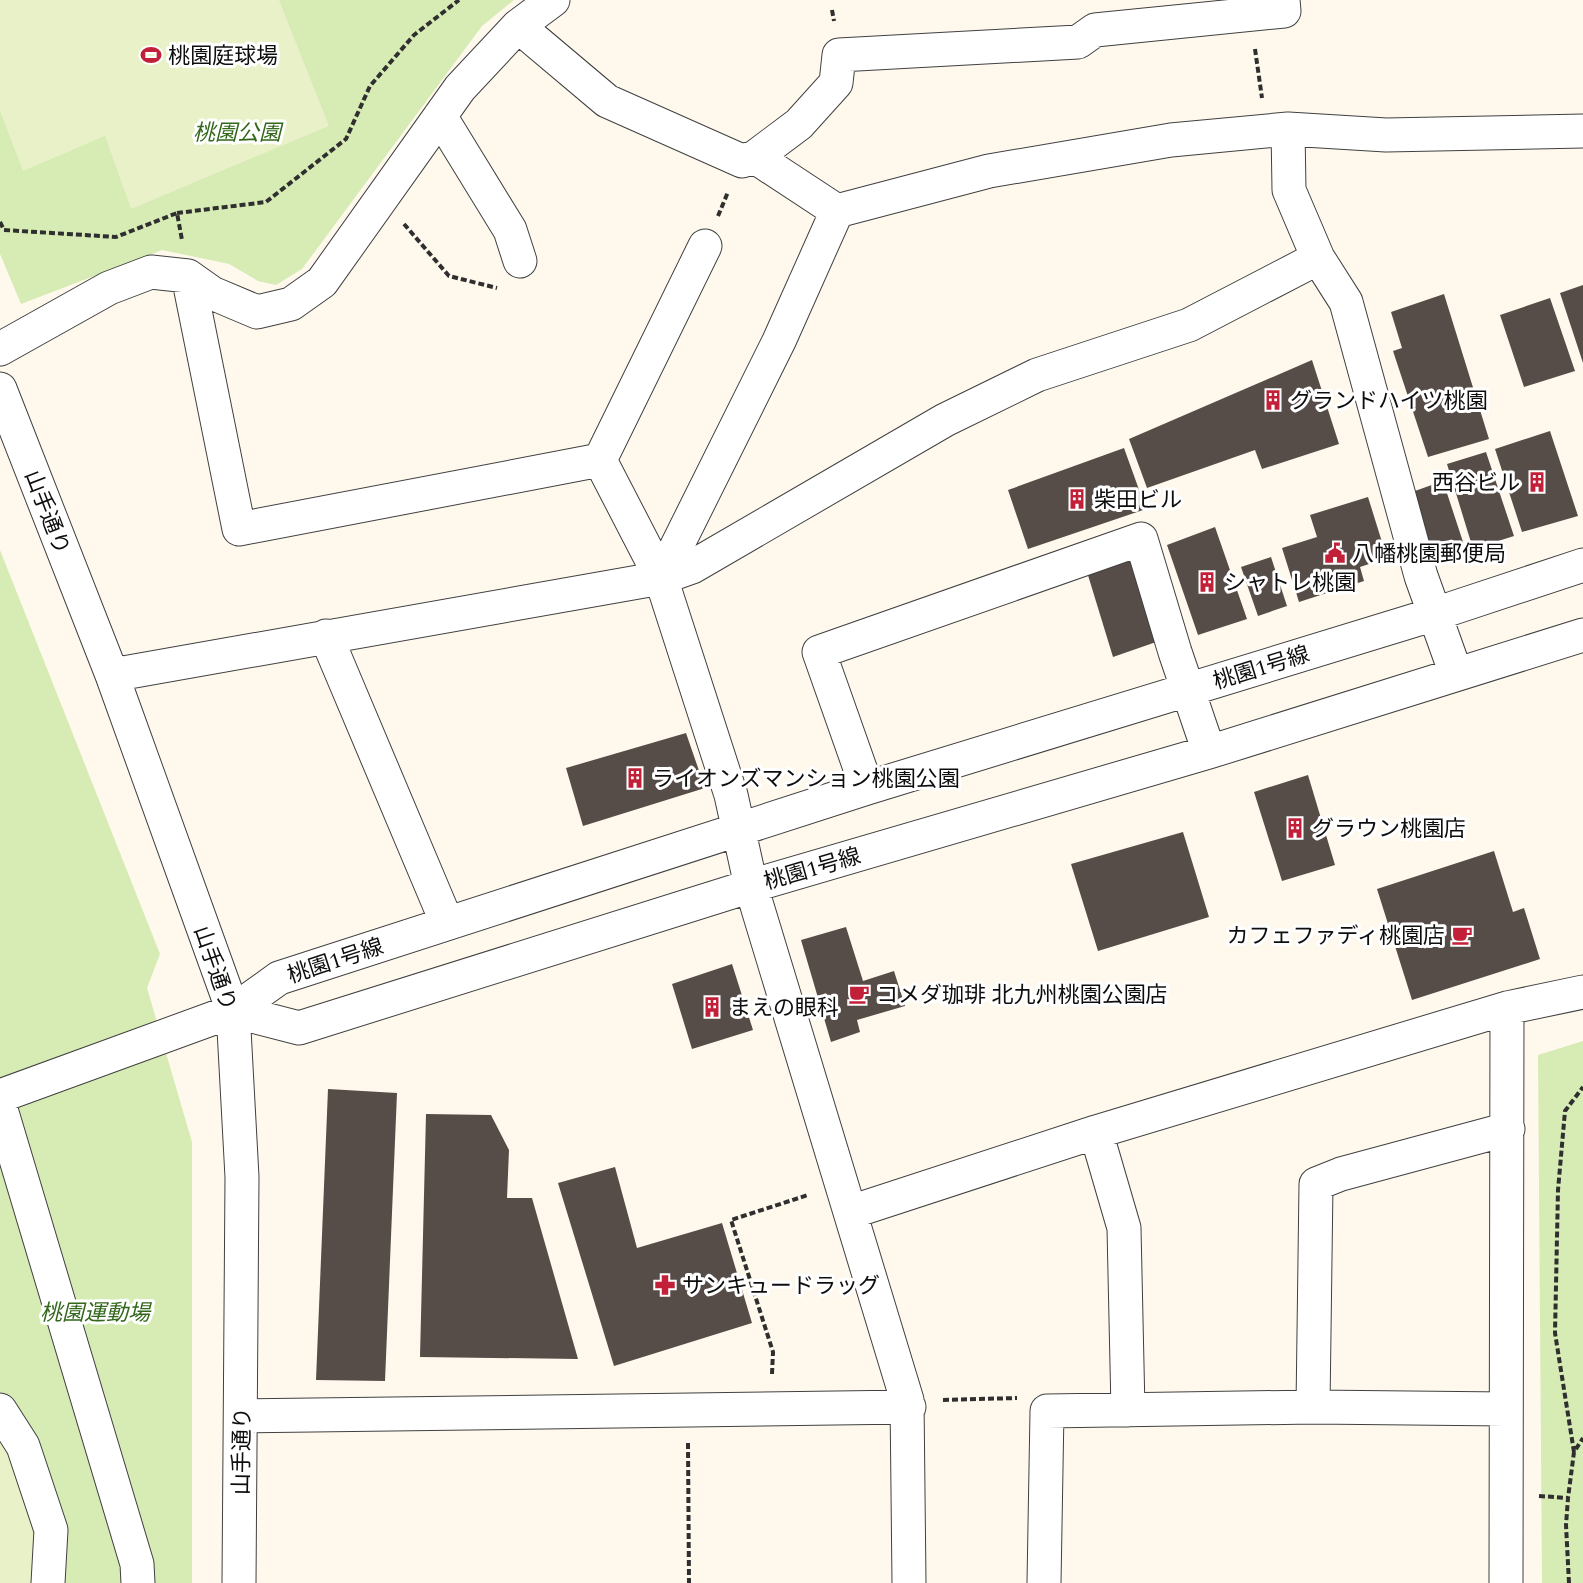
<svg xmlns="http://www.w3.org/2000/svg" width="1583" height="1583" viewBox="0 0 1583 1583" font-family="Spectral,'Noto Sans JP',serif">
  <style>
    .grass { fill: #d7ebb5 }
    .pitch { fill: #e8f1c7 }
    .building { fill: #564d49 }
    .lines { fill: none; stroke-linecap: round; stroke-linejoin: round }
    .minor-casing { stroke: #404040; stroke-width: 35 }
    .path { stroke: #2f2f2f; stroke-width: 4; stroke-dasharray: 6 3; stroke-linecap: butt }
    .minor { stroke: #fff; stroke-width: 33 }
    .labels { text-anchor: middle; stroke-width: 6; stroke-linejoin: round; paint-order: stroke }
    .poi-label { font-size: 22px; fill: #0d0d0d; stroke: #fff; text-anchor: start }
    .park-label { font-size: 22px; font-style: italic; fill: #33671b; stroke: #fff }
    .street-label { font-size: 22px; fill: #0d0d0d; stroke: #fff }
  </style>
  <rect width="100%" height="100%" fill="#fff9ed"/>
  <!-- grass -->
  <path class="grass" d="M0,0h514l-32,26 -180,243 -26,16 -18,-4 -29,-17 -67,-14 -141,54 -21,-50z
    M0,550l160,404 -13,34 45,154v441h-192z
    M1583,1041v542h-41l-4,-528z"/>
  <!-- pitch -->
  <path class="pitch" d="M0,0h279l50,126 -198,83 -26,-73 -82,35 -23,-60z
    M0,1441c26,40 38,94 34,142h-34z"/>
  <!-- building -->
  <path class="building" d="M1583,285v78l-23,-70z
    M1444,294l45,145 -61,18 -35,-106 9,-3 -11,-36z
    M1550,298l25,73 -51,16 -24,-72z
    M1312,360l27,84 -77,25 -7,-19 -108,38 -18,-49z
    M1550,431l28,85 -56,16 -27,-83z
    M1124,448l22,61 -118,40 -20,-59z
    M1486,452l28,84 -41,13 -26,-85z
    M1443,481l23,70 -31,12 -23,-71z
    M1368,497l19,61 -27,9 4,14 -65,21 -17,-54 35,-11 -7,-22z
    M1215,527l32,92 -49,16 -31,-90z
    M1131,557l28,84 -46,16 -26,-85z
    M1271,557l16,49 -29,10 -17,-49z
    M686,733l19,55 -122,38 -17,-58z
    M1308,775l27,90 -53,16 -28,-89z
    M1183,832l26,85 -111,34 -27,-87z
    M1494,851l19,61 11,-4 16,51 -128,41 -35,-111z
    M846,927l17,54 31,-10 11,35 -48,14 3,12 -29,10 -30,-102z
    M732,964l21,66 -61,19 -20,-65z
    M328,1089l69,4 -12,288 -69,-1z
    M426,1114l65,1 18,35 -2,48h25l46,161 -158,-2z
    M615,1167l22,81 85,-25 30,100 -138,43 -56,-183z"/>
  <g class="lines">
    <!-- minor casing -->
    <g class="minor-casing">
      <path id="minor" d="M518,26l89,75 135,60 13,-4 82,54
        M440,116l70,114 10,31
        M1288,129l1,61 29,68 28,44 75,274 35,98
        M755,157l44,-33 37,-41 3,-28 239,-13 17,-12 189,-19 -1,-11
        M188,276l51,253 361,-69 61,118 70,217 20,91 156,514 2,183
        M0,349l109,-61 42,-16 37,4 24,17 45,19 34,-8 31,-22 138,-194 58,-62 35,-26
        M0,389l112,286 121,336 9,166 -3,406
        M600,460l105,-214
        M661,578l31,-11 253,-147 92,-45 152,-50 129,-67
        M326,636l121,287
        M112,675l549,-97 118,-237 58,-130 152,-40 182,-31 117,-11 98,6 197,-4
        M867,788l-48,-136 322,-113 34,113 34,100
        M233,1011l66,17 452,-142 458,-134 374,-117
        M0,1096l233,-85 46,-33 588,-190 568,-174 148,-49
        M0,1106l137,458 1,19
        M1096,1132l28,96 4,182
        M851,1212l245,-80 411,-124 76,-16
        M1313,1407l3,-223 25,-10 167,-45
        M0,1410l23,36 28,84 -3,53
        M242,1416l667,-9
        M1044,1583l3,-172 266,-4 193,2
        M1506,1583l1,-575"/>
    </g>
    <!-- path -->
    <path class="path" d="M832,10l2,11
      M1255,49l7,49
      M177,213l89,-11 80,-63 24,-53 44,-51 45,-35
      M718,216l10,-24
      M0,222l4,8 112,7 61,-24 5,27
      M404,224l45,52 48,12
      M772,1374l1,-22 -42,-132 77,-25
      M943,1400l74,-2
      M688,1443l1,140
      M1574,1452l-19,-119 3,-143 7,-79 18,-24
      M1539,1496l29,2
      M1569,1583l-3,-58 2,-27 6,-46 9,-14"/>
    <!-- minor -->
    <use href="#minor" class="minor"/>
  </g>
  <!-- icons -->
  <defs>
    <g id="stadium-bare" transform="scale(1.62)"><path d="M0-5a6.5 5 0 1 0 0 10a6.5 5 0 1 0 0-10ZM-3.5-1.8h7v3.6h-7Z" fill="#c22039" stroke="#fff" stroke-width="2.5" paint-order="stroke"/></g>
    <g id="building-bare" transform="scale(1.62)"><path d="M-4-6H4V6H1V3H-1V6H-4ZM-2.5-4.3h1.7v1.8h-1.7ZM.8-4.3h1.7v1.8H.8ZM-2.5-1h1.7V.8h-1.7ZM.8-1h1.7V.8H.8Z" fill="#c22039" stroke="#fff" stroke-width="2.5" paint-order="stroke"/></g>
    <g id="civic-bare" transform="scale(1.62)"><path d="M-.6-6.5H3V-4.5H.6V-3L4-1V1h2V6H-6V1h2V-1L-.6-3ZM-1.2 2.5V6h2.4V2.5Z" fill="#c22039" stroke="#fff" stroke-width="2.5" paint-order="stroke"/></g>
    <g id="cafe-bare" transform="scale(1.62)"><path d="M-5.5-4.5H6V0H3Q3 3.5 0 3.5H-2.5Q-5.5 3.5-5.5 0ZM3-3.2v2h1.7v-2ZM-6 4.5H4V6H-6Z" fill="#c22039" stroke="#fff" stroke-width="2.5" paint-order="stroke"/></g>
    <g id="pharmacy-bare" transform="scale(1.62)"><path d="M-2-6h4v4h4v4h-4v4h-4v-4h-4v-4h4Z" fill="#c22039" stroke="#fff" stroke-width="2.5" paint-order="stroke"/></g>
  </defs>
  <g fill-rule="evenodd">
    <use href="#stadium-bare" x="151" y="55"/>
    <use href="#building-bare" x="1273" y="400"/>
    <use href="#building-bare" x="1537" y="482"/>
    <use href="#building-bare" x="1077" y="499"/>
    <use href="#civic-bare" x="1335" y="553"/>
    <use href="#building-bare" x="1207" y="582"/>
    <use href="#building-bare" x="635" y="778"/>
    <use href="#building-bare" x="1295" y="828"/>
    <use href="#cafe-bare" x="1462" y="935"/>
    <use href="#cafe-bare" x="859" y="994"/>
    <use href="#building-bare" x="712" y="1007"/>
    <use href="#pharmacy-bare" x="665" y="1285"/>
  </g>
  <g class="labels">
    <!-- poi labels -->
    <g class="poi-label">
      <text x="168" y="63">桃園庭球場</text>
      <text x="1290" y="408">グランドハイツ桃園</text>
      <text x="1520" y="490" text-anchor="end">西谷ビル</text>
      <text x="1094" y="507">柴田ビル</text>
      <text x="1352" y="561">八幡桃園郵便局</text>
      <text x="1224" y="590">シャトレ桃園</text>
      <text x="652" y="786">ライオンズマンション桃園公園</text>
      <text x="1312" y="836">グラウン桃園店</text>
      <text x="1445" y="943" text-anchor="end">カフェファディ桃園店</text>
      <text x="876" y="1002">コメダ珈琲 北九州桃園公園店</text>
      <text x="729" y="1015">まえの眼科</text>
      <text x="682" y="1293">サンキュードラッグ</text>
    </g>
    <!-- park labels -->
    <g class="park-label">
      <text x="237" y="140">桃園公園</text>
      <text x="95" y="1320">桃園運動場</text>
    </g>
    <!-- street labels -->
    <g class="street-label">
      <text transform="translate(48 512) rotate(69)" y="8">山手通り</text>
      <text transform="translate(1261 667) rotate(-17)" y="8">桃園1号線</text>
      <text transform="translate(812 868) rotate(-16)" y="8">桃園1号線</text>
      <text transform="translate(335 960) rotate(-18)" y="8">桃園1号線</text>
      <text transform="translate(216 968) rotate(71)" y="8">山手通り</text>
      <text transform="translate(241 1451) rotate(-89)" y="8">山手通り</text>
    </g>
  </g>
</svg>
